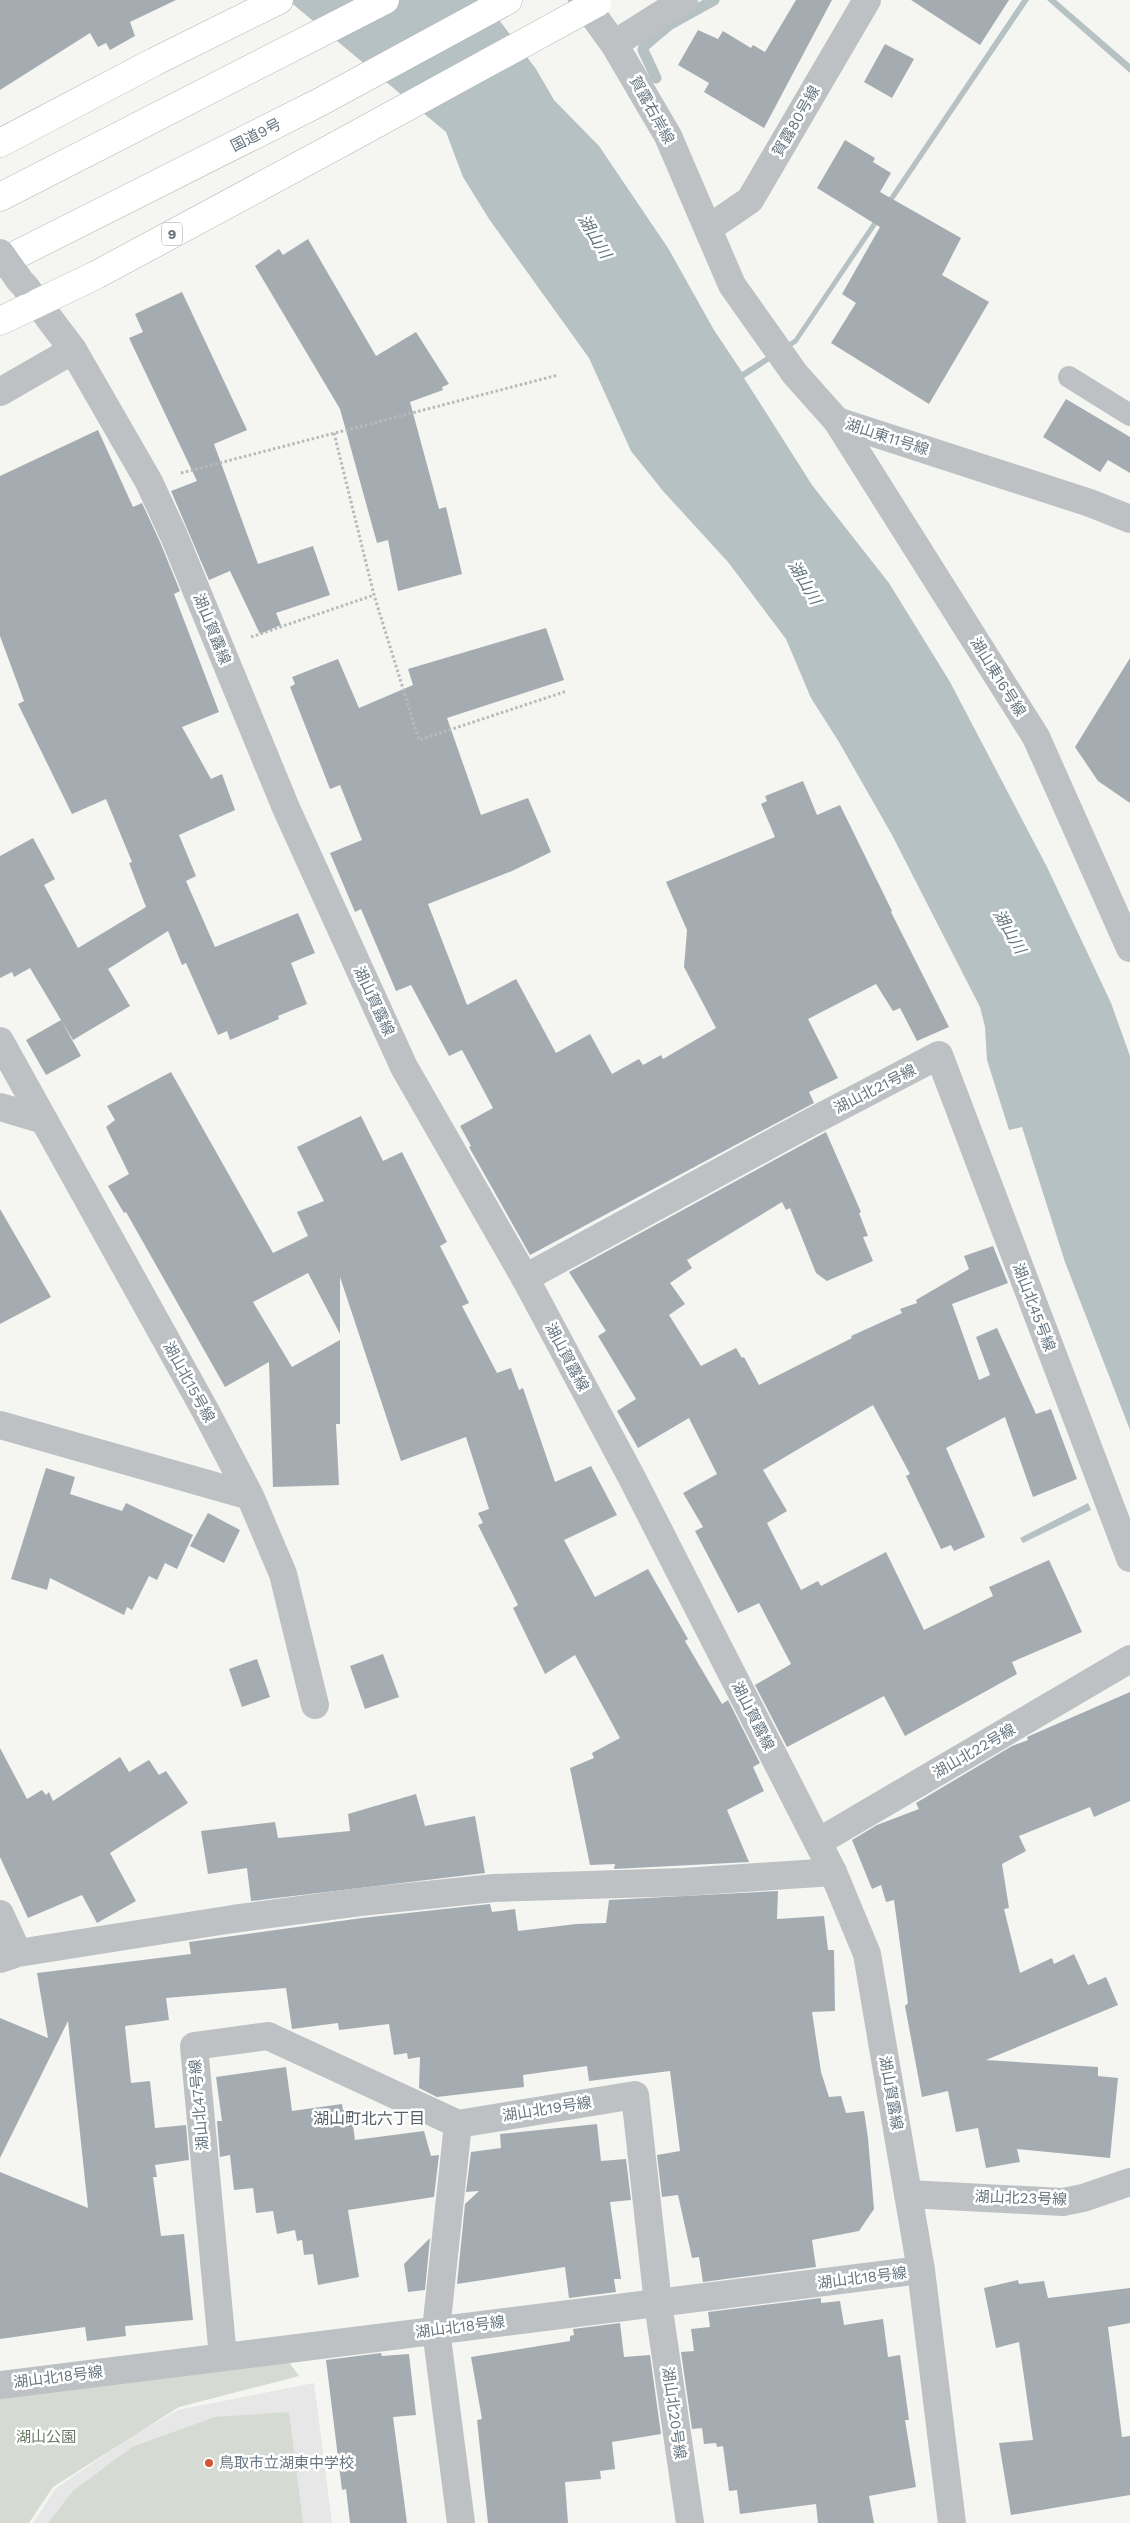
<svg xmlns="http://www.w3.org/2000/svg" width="1130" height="2523" viewBox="0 0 1130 2523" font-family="'Work Sans','Noto Sans JP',sans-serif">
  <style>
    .built { fill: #e6e7e6 }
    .green { fill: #d5dad2 }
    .water { fill: #b6c1c4 }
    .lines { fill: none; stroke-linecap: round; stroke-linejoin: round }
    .stream { stroke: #b6c1c4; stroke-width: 11 }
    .building { fill: #a5acb1 }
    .trunk-casing { stroke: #b0b4b7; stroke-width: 29 }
    .path { stroke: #b7babc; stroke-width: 3; stroke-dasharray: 2.5 2.5; stroke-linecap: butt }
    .service { stroke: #bdc1c4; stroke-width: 22 }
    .minor { stroke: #bdc1c4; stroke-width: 28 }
    .tertiary { stroke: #bdc1c4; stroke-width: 28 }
    .trunk { stroke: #fff; stroke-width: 28 }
    .trunk-bridge-casing { stroke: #b0b4b7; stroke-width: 29; stroke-linecap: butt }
    .tertiary-bridge { stroke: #bdc1c4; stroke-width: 28 }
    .trunk-bridge { stroke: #fff; stroke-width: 28 }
    .poi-dot { fill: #d05737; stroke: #fff; stroke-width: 2 }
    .labels { text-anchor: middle; stroke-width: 5; stroke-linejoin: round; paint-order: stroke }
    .shield { fill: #fff; stroke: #959fa6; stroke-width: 1 }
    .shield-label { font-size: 14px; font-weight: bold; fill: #677680 }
    .street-label { font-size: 15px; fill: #677680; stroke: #fff }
    .park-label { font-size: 15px; fill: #6a7866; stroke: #fff }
    .poi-label { font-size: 15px; fill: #677680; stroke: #fff; text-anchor: start }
    .water-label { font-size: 16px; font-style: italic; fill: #63777d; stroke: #fff }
    .neighbourhood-label { font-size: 16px; fill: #555f66; stroke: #fff }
  </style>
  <rect width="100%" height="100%" fill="#f5f5f2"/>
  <!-- built -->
  <path class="built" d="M314,2383l18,140h-299l23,-35 74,-50 48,-28z"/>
  <!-- green -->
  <path class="green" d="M289,2362l10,14 -120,31 -126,80 -24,36h-29v-125z
    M289,2412l14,111h-255l25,-32 59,-44 83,-30z"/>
  <!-- water -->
  <path class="water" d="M288,0h196l52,69 18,31 45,46 69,102 46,82 28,42 52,-33 228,-339h7l-232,343 -53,35 68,107 77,98 61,99 97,185 64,136 19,53v374l-65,-168 -43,-135 -13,3 -22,-70 -2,-33 -5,-20 -88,-172 -53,-93 -28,-44 -25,-59 -58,-77 -65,-71 -32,-40 -42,-93 -100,-139 -26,-42 -17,-45z
    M1047,0h9l74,64v9z
    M1088,1503l3,7 -68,33 -3,-5z"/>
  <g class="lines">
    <!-- stream -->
    <path class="stream" d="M656,78l-13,-28 1,-4 25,-21 45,-25"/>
  </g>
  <!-- building -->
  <path class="building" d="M0,0h176l-46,22 5,14 -25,14 -4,-7 -8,4 -8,-14 -90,57z
    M796,0h36l-68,128 -60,-36 5,-9 -31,-18 20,-35 20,9 5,-8 28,17 2,-3 12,7z
    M911,0h98l-29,45z
    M885,44l29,15 -22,39 -28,-16z
    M845,140l30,18 -2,4 18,11 -11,19 81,46 -19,37 47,27 -60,102 -98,-61 25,-40 -14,-9 38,-67 -63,-39z
    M308,239l68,117 40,-24 33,52 -7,3 1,3 -33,12 29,107 7,-2 16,67 -64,17 -10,-51 -11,3 -37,-134 -85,-143 24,-17 4,6z
    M182,292l65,138 -33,14 44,120 55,-18 17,49 -54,18 5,12 -21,9 -30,-63 -21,9 -38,-89 26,-10 -68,-143 14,-6 -8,-18z
    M1066,399l64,38v36l-22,-13 -8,12 -57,-35z
    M98,430l35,77 9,-4 18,39 20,49 -6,3 45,118 -37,15 29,52 11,-5 13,36 -56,25 17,41 -10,5 29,66 83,-34 17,40 -24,10 16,41 -29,12 1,3 -49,21 -3,-9 -9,4 -32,-72 -4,2 -14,-34 -60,38 22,37 -57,34 -43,-72 -16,9 -2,-5 -12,6v-122l33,-18 22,41 -11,6 34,63 68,-41 -17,-44 3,-1 -26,-63 -34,15 -54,-110 6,-3 -24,-65v-160z
    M546,628l18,52 -117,38 34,97 47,-17 23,54 -39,19 -84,33 39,101 49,-26 40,74 34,-19 22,40 27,-15 4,6 18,-10 2,4 53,-31 -32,-61 3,-37 -21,-48 109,-45 -14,-33 6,-3 -2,-5 38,-15 14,34 23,-10 52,106 -1,1 58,115 -32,14 -17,-33 -7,3 -17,-27 -68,35 30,59 -29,14 5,11 -284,152 -61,-108 2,-1 -11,-20 33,-18 -31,-58 -13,6 -38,-71 -15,6 -35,-82 -6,3 -25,-59 32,-13 -22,-55 -10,4 -40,-102 5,-3 -3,-7 46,-18 21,49 54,-23 -5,-16z
    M1130,658v145l-32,-22 -23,-34z
    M61,1020l20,36 -35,19 -20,-35z
    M171,1072l102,181 35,-17 -11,-24 27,-11 -27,-54 64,-31 22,45 19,-9 45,90 -7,4 29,57 -7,3 35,67 14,-5 8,22 4,-2 32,94 36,-16 26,49 -53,25 31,57 53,-28 40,70 -3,2 37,63 6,-4 32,63 -7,4 11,24 -37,19 22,52 -135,7 1,-5 -25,1 -20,-97 24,-10 -2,-5 28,-15 -45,-83 -30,19 -32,-66 5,-3 -40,-80 5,-2 -5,-10 11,-4 -23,-72 -65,24 -61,-184v57l-32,-61 -55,29 39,65 48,-27v84h-4l3,61 -66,2 -4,-125 -44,25 -99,-175 -2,1 -16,-27 21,-12 -23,-47 9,-7 -8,-14z
    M826,1132l35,80 -2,1 9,23 -5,1 10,24 -46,20 -11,-8 -26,-65 -4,2 -4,-8 -95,58 5,8 -22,15 15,21 -16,11 32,51 35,-18 6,10 2,-1 15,28 93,-47 -1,-2 51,-23 -2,-4 17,-6 -1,-3 53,-31 -5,-13 29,-10 15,37 -56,21 27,76 11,-5 -14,-38 21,-9 39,86 15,-5 26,70 -44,18 -28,-80 -59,31 39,89 -31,14 -3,-6 -10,4 -35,-73 4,-2 -37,-69 -110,65 24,41 -20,12 34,67 17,-9 3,5 65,-34 38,78 69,-34 -4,-9 60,-27 33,72 -70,30 5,12 -112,62 -21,-40 -97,51 -32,-62 36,-21 -32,-61 -21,10 -43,-82 8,-4 -20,-34 34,-19 -28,-56 -51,30 -21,-37 19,-12 -38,-63 8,-5 -37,-59z
    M0,1209l51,88 -51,27z
    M46,1468l29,9 -5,17 52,17 4,-8 67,32 -16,34 -12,-6 -8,17 -8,-4 -17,34 -5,-3 -3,8 -74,-37 -3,12 -36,-11z
    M208,1513l32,17 -16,33 -34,-17z
    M383,1654l16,43 -34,12 -15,-43z
    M257,1659l13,38 -28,10 -13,-38z
    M1130,1692v109l-36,16 -4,-10 -71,29 7,15 -24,13 7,44 -5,1 16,64 32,-15 2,6 20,-10 14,31 18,-8 12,28 -132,55 112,7v9l20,2 -8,80 -93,-9 3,13 -34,6 -8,-40 -22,4 -8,-41 -26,6 -17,-91 3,-3 -14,-103 -8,2 -5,-17 -9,4 -20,-49 25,-15 42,-16 -3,-6 96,-57 16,-6 -1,-3z
    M0,1748l27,51 15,-9 4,5 3,-3 4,9 67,-44 9,15 20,-12 10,15 7,-4 22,32 -78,50 26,48 -39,22 -15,-28 -54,23 -28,-61z
    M416,1794l9,32 50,-10 10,57 -234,28 -4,-33 -39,6 -7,-43 74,-9 3,16 72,-7 -2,-17z
    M778,1891l-1,28 47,-3 4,34h6l1,61 -23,1 9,60 8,25 12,-1 5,17 18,-2 4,27 6,71 -15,22 -47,9 4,27 -113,15 -4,-25 -7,1 -14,-63 -16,2 -5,-42 23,-4 -10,-80 -81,10 -2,-15 -64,9 1,12 -87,10 -18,-9 1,-31 -12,2 -1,-6 -13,2 -5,-31 -50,6 -1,-7 -46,6 -6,-41 -120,10 3,22 -44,6 6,57 19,-2 5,47 31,-3 3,35 -34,5 2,12h-4l8,59 23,-2 9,86 -68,6 1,10 -39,5 -2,-14 -85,12v-167l88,36 -20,-187 -68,137v-140l48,20 -11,-65 154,-19 -2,-12 173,-24 128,-14 2,8 23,-3 3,22 58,-7 30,-1 3,-23z
    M286,2067l6,44 50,-7 1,6h8l4,30 69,-9 7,25 8,-1 -5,42 -86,13 11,67 -41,8 -5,-31 -9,1 -2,-15 -5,1 -2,-11 -18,4 -4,-23 -17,2 -3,-25 -19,2 -4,-35 -10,2 -3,-36h5l-6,-44z
    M597,2124l4,37 25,-2 5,41 -21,2 11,77h-7l2,13 -47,6 -4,-31 -108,17 8,-80 14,-13 -13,1 5,-40 30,-4 -1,-14z
    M430,2238l-5,52 -17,2 -4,-28z
    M1018,2280l1,4 25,-3 4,17 82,-10v35l-22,4 14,110 8,-1v59l-119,20 -12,-72 34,-3 -14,-98 -23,6 -12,-60z
    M821,2298v5l19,-2 4,24 39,-6 5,38 12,-2 9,65h-4l11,67 -47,9 5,27h-56l-2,-19 -76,10 -3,-24 -8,1 -6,-45 -6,1 -1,-4 -12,1 -2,-16 -10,1 -11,-77 13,-1 -3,-22 19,-2 -2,-15z
    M620,2323l4,34 26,-2 11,79 -49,8 3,27 -15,2 1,8 -36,3 3,41h-80l-11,-103 5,-1 -11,-62 99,-16v-5l4,-1 -1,-6z
    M381,2353l1,3 27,-2 7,61 -23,2 14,106h-57l-4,-34 -4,1 -16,-130z"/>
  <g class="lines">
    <!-- trunk casing -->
    <g class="trunk-casing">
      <path id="trunk" d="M0,143l154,-81 125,-62
        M0,197l385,-197
        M0,263l320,-161 188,-102
        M0,321l96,-46 245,-132"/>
    </g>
    <!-- path -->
    <path class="path" d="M334,433l40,162 45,145 148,-49
      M181,473l377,-98
      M251,637l123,-42"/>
    <!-- service -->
    <path class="service" d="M1069,377l61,38"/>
    <!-- minor -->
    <path class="minor" d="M582,0l32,44 54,92 64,149 63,89 42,47 199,316 94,211
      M614,44l70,-44
      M709,228l41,-28 117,-200
      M0,392l73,-42
      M0,1041l205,369 45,86 -250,-71
      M0,1107l44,13
      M525,1278l286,-156 128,-67 191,503
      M250,1496l33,78 32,131
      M818,1842l312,-183
      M0,1914l18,39
      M0,1959l18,-6 215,-34 127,-17 134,-14 190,-6 149,-10
      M908,2194l155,8 20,-4 47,-16
      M223,2357l-29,-311 74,-10 190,88
      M0,2385l921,-115
      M461,2523l-25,-193 22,-206 177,-29 23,208 32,220"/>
    <!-- tertiary -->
    <path class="tertiary" d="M24,285l49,65 76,132 25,54 112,272 118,259 121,211 107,200 201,394 34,82 54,316 31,253
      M837,421l253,82 40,16"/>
    <!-- trunk -->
    <use href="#trunk" class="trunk"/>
    <!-- trunk-bridge casing -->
    <g class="trunk-bridge-casing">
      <path id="trunk-bridge" d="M341,143l256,-140"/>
    </g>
    <!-- tertiary-bridge -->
    <path class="tertiary-bridge" d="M0,253l20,28"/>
    <!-- trunk-bridge -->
    <use href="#trunk-bridge" class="trunk-bridge"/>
  </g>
  <!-- markers -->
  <circle class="poi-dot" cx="209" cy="2463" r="5"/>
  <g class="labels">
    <!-- shield labels -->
    <rect class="shield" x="162" y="222.5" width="20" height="23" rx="4"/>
    <g class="shield-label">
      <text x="172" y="239">9</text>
    </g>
    <!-- street labels -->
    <g class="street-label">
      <text transform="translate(652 110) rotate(61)" y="5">賀露右岸線</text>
      <text transform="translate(796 121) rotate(-60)" y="5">賀露80号線</text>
      <text transform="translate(256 135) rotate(-27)" y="5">国道9号</text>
      <text transform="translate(887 437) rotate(18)" y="5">湖山東11号線</text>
      <text transform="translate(212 629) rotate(68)" y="5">湖山賀露線</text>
      <text transform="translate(998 677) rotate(58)" y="5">湖山東16号線</text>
      <text transform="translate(374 1001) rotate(65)" y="5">湖山賀露線</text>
      <text transform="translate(875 1089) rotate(-27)" y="5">湖山北21号線</text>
      <text transform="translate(1034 1307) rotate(69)" y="5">湖山北45号線</text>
      <text transform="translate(567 1357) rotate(62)" y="5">湖山賀露線</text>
      <text transform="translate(189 1382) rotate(61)" y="5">湖山北15号線</text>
      <text transform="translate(753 1716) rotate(63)" y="5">湖山賀露線</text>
      <text transform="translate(974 1751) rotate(-30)" y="5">湖山北22号線</text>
      <text transform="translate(891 2093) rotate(80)" y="5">湖山賀露線</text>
      <text transform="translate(199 2105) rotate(-95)" y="5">湖山北47号線</text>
      <text transform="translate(547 2109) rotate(-9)" y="5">湖山北19号線</text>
      <text transform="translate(1021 2198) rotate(2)" y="5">湖山北23号線</text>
      <text transform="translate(862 2278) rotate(-7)" y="5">湖山北18号線</text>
      <text transform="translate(460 2327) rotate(-7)" y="5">湖山北18号線</text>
      <text transform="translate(58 2377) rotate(-7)" y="5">湖山北18号線</text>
      <text transform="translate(674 2413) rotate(82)" y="5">湖山北20号線</text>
    </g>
    <!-- park labels -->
    <g class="park-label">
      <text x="46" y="2442">湖山公園</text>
    </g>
    <!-- poi labels -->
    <g class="poi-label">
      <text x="219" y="2468">鳥取市立湖東中学校</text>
    </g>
    <!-- water labels -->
    <g class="water-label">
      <text transform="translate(595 236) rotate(59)" y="6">湖山川</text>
      <text transform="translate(805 582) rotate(59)" y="6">湖山川</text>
      <text transform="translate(1010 931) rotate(60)" y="6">湖山川</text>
    </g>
    <!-- neighbourhood labels -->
    <g class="neighbourhood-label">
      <text x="369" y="2124">湖山町北六丁目</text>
    </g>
  </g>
</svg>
